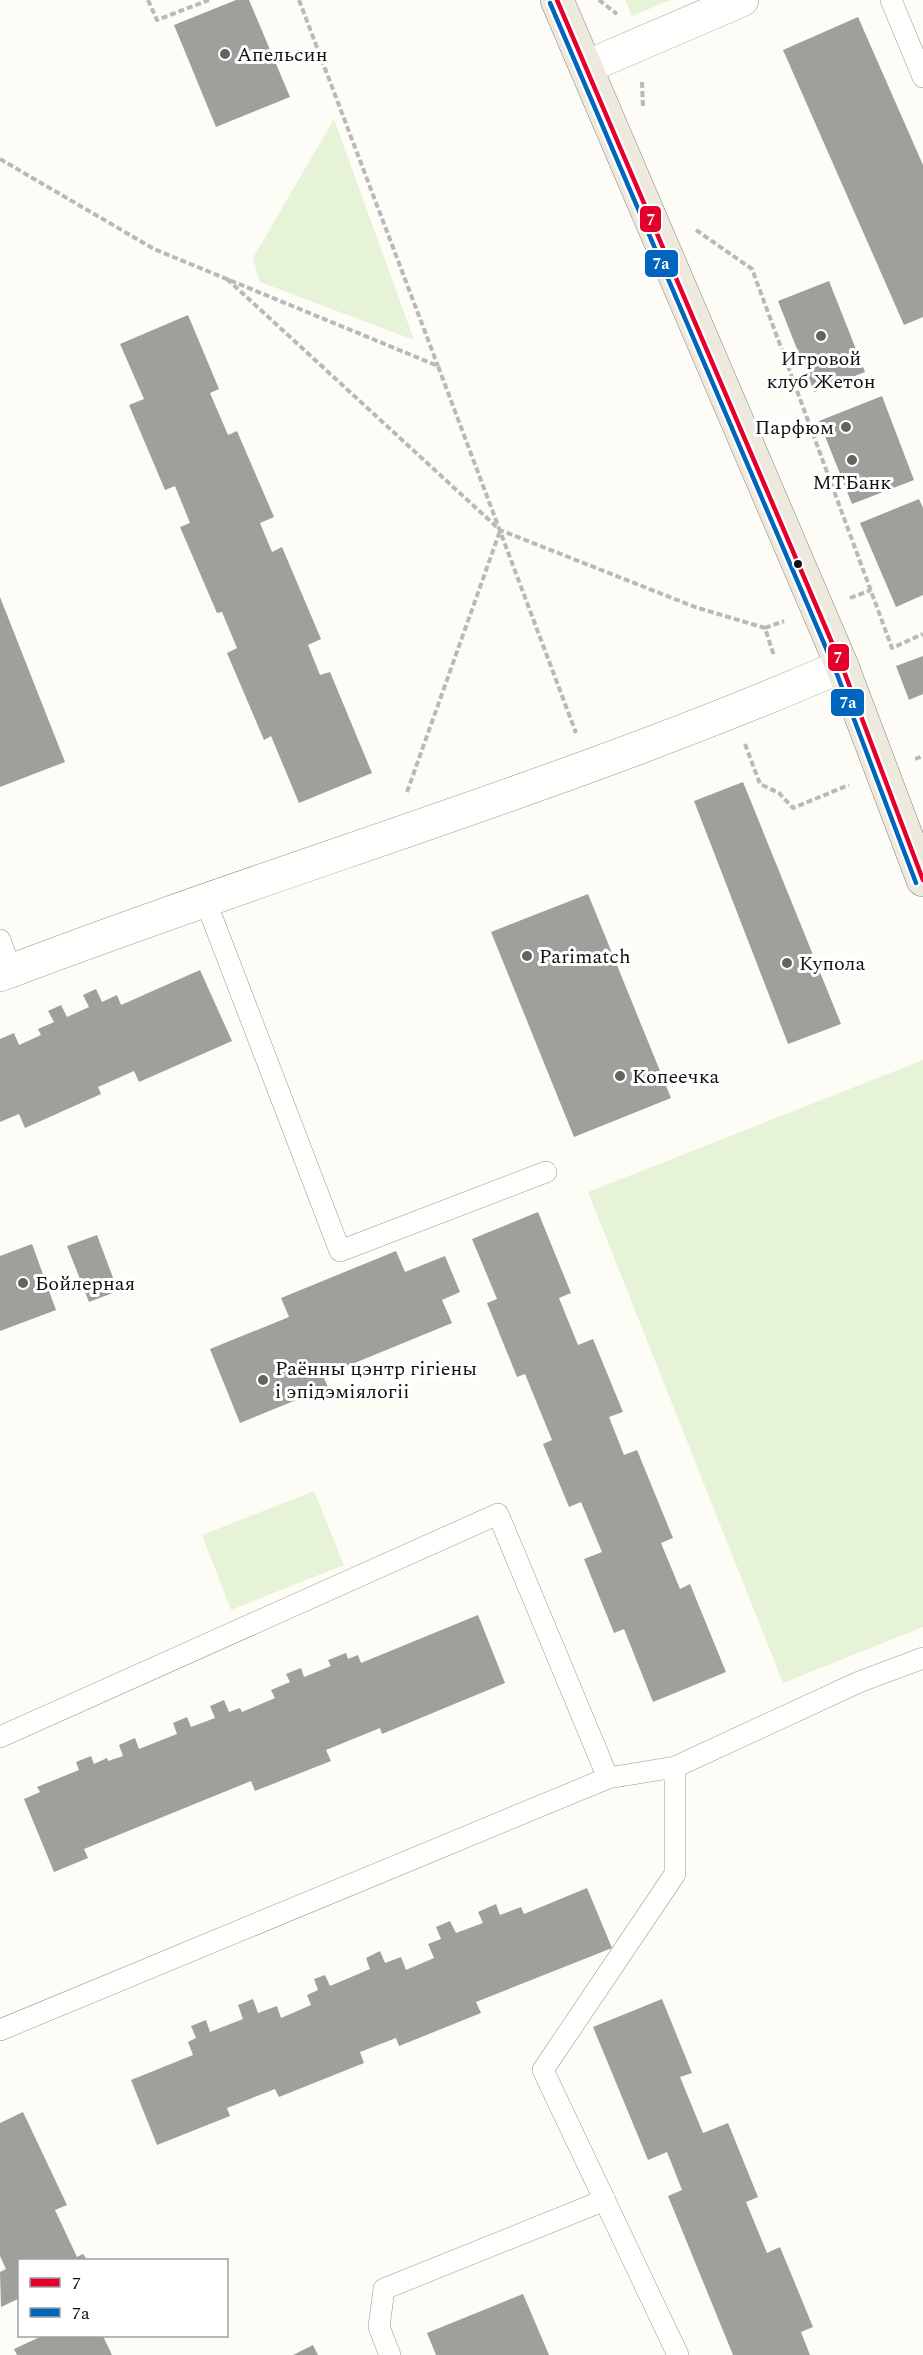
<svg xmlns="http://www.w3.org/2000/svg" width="923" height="2355" viewBox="0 0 923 2355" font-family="Spectral,serif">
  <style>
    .green { fill: #e7f3d7 }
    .building { fill: #a19f9c }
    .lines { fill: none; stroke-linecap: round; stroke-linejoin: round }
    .lane-casing { stroke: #979795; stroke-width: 22 }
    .street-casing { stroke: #979795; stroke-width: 34 }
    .primary-casing { stroke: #858482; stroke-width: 34 }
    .path { stroke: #b9b9b8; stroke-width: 4; stroke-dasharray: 6 3; stroke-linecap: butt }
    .lane { stroke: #fffffe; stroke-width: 21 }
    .street { stroke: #fffffe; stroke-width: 33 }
    .primary { stroke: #ede9dc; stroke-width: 33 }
    .bus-1-casing { stroke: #fff; stroke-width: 9 }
    .bus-2-casing { stroke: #fff; stroke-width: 9 }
    .bus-1 { stroke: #e4002b; stroke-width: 4.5 }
    .bus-2 { stroke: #0065bd; stroke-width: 4.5 }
    .poi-dot { fill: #646362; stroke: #fff; stroke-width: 2 }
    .bus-dot { fill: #111; stroke: #fff; stroke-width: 2 }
    .labels { text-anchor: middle; stroke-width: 6; stroke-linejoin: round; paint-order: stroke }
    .poi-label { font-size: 20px; fill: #111; stroke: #fff; text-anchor: start }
    .line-badge { stroke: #fff; stroke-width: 2 }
    .badge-label { font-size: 16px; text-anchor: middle; font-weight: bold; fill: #fff }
  </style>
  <rect width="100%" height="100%" fill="#fdfcf7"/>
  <!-- green -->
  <path class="green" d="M625,0h46l-39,16z
    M334,119l80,221 -154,-58 -7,-24z
    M923,1060v567l-140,56 -195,-491z
    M314,1491l30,74 -113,45 -29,-75z"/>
  <!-- building -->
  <path class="building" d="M236,0h13l41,97 -74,30 -42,-102z
    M858,17l65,148v152l-19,8 -121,-275z
    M829,281l36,91 -51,20 -36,-91z
    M188,315l31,74 -9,4 18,42 9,-4 37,86 -14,6 12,29 10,-5 39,92 -13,6 12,30 10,-3 42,101 -73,30 -28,-67 -7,4 -37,-87 10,-5 -15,-36 -5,1 -37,-86 10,-4 -15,-37 -10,4 -36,-85 15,-6 -24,-55z
    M882,396l32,84 -62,24 -33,-83z
    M919,499l4,9v87l-27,12 -36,-84z
    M0,597l65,165 -65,25z
    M923,656v38l-14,6 -13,-34z
    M743,782l98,242 -53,20 -94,-243z
    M588,894l83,204 -97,39 -83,-205z
    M200,970l32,71 -93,41 -5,-11 -36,16 3,7 -76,34 -6,-14 -19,8v-83l14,-6 5,12 22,-10 -3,-6 16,-7 -6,-11 13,-6 6,12 22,-10 -6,-12 13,-6 6,13 15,-7 4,10z
    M538,1212l33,81 -12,5 19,47 15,-6 30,73 -14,5 15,38 13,-5 36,88 -12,5 19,46 10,-5 36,88 -73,30 -29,-73 -10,4 -30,-74 18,-7 -21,-50 -12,5 -26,-63 9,-4 -27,-66 -8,3 -30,-74 10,-4 -25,-60z
    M97,1235l21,56 -29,11 -22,-56z
    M32,1244l24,66 -56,21v-75z
    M396,1251l9,21 40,-16 15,36 -18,8 10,23 -129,53 5,11 -88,36 -30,-74 79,-32 -8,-19z
    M478,1615l27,68 -123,51 -2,-6 -54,22 5,11 -76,30 -4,-10 -167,68 4,9 -34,14 -30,-73 16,-7 -3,-5 42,-17 -3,-8 15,-6 3,8 13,-6 1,3 15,-5 -4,-11 16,-7 4,11 38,-15 -4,-11 14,-6 4,10 24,-9 -5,-12 14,-6 5,12 11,-4 2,4 33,-14 -4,-8 19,-8 -4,-8 15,-6 3,9 27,-11 -3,-6 18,-7 2,6 10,-4 3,8z
    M587,1888l25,60 -136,54 5,11 -82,33 -3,-8 -36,14 4,11 -85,34 -4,-8 -48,19 3,8 -73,29 -26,-65 62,-25 -5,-13 8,-4 -5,-12 15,-6 4,12 33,-13 -5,-14 15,-6 5,14 19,-7 4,12 30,-13 -4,-10 11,-5 -4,-11 11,-4 5,11 40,-17 -4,-11 14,-7 5,12 16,-6 5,13 28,-12 -6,-14 13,-5 -5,-12 14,-6 6,12 27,-10 -5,-11 18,-8 4,11 21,-8 3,7z
    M662,1999l30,74 -12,4 23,56 25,-10 30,74 -12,5 21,51 13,-6 33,80 -12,5 9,23h-77l-65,-159 14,-6 -15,-38 -19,8 -55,-133z
    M23,2112l44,93 -12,5 22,47 6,-3 4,6h-67v38l-19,9 -1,-35 6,-3 -6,-13v-133z
    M523,2294l26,61h-113l-9,-22z
    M42,2336h61l9,19h-95l-3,-6z
    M313,2345l5,10h-25z"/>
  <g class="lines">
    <!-- lane casing -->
    <g class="lane-casing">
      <path id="lane" d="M891,0l32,77
        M206,902l134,349 206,-79
        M0,940l11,30
        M0,1737l498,-223 110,264
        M675,1767v107l-132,196 135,285
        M0,2030l608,-252 67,-11 184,-85 64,-24
        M390,2355l-11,-28 5,-38 221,-89"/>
    </g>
    <!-- street casing -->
    <g class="street-casing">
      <path id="street" d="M586,67l156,-67
        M0,975c279,-107 568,-190 842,-309"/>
    </g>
    <!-- primary casing -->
    <g class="primary-casing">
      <path id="primary" d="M557,0l285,666 81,214"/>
    </g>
    <!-- path -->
    <path class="path" d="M148,0l9,20 52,-20
      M299,0l139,366
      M599,0l18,14
      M642,82l1,26
      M0,159l154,90 284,117 138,367
      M696,230l56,39 140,379 31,-14
      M227,279l273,251 195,77 70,21 9,28
      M850,598l21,-8
      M765,628l19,-7
      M745,744l15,40 19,9 14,15 56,-23
      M915,759l8,-3
      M407,792l93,-261"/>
    <!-- lane -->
    <use href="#lane" class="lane"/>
    <!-- street -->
    <use href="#street" class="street"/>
    <!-- primary -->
    <use href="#primary" class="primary"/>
    <!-- bus-1 casing -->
    <g class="bus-1-casing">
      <path id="bus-1" d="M557,0l285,666 81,214"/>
    </g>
    <!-- bus-2 casing -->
    <g class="bus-2-casing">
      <path id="bus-2" d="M550,3l285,666 81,214"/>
    </g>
    <!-- bus-1 -->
    <use href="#bus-1" class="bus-1"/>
    <!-- bus-2 -->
    <use href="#bus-2" class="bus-2"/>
  </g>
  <!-- markers -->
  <g class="poi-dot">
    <circle cx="225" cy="54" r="6"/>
    <circle cx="821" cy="336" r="6"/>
    <circle cx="846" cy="427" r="6"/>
    <circle cx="852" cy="460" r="6"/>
    <circle cx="527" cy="956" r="6"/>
    <circle cx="787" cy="963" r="6"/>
    <circle cx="620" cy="1076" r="6"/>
    <circle cx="23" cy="1283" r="6"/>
    <circle cx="263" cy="1380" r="6"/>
  </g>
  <circle class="bus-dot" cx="798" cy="564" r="5"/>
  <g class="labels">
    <!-- poi labels -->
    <g class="poi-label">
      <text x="237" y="61">Апельсин</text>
      <text x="821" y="365" text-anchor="middle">Игровой<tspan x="821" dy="23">клуб Жетон</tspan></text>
      <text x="834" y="434" text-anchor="end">Парфюм</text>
      <text x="852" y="489" text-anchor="middle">МТБанк</text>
      <text x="539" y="963">Parimatch</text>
      <text x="799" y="970">Купола</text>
      <text x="632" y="1083">Копеечка</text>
      <text x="35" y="1290">Бойлерная</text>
      <text x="275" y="1375">Раённы цэнтр гігіены<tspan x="275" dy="23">і эпідэміялогіі</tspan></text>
    </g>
  </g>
  <g class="line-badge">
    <rect x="639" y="205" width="23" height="28" rx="6" fill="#e4002b"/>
    <rect x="644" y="249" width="35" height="29" rx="6" fill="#0065bd"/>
    <rect x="827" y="643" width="23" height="29" rx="6" fill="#e4002b"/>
    <rect x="830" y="688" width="35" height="29" rx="6" fill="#0065bd"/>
  </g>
  <g class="badge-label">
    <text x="651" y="225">7</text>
    <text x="661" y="269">7а</text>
    <text x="838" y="663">7</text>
    <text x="848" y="708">7а</text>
  </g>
  <!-- legend -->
  <rect x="18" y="2259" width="210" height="78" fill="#ffffff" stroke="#a0a0a0" stroke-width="1.5"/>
  <rect x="30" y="2278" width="30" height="9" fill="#e4002b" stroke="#a0a0a0" stroke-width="1.5"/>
  <text x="72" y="2289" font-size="18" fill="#111111">7</text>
  <rect x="30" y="2308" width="30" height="9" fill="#0065bd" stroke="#a0a0a0" stroke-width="1.5"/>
  <text x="72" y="2319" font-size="18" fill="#111111">7а</text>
</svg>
